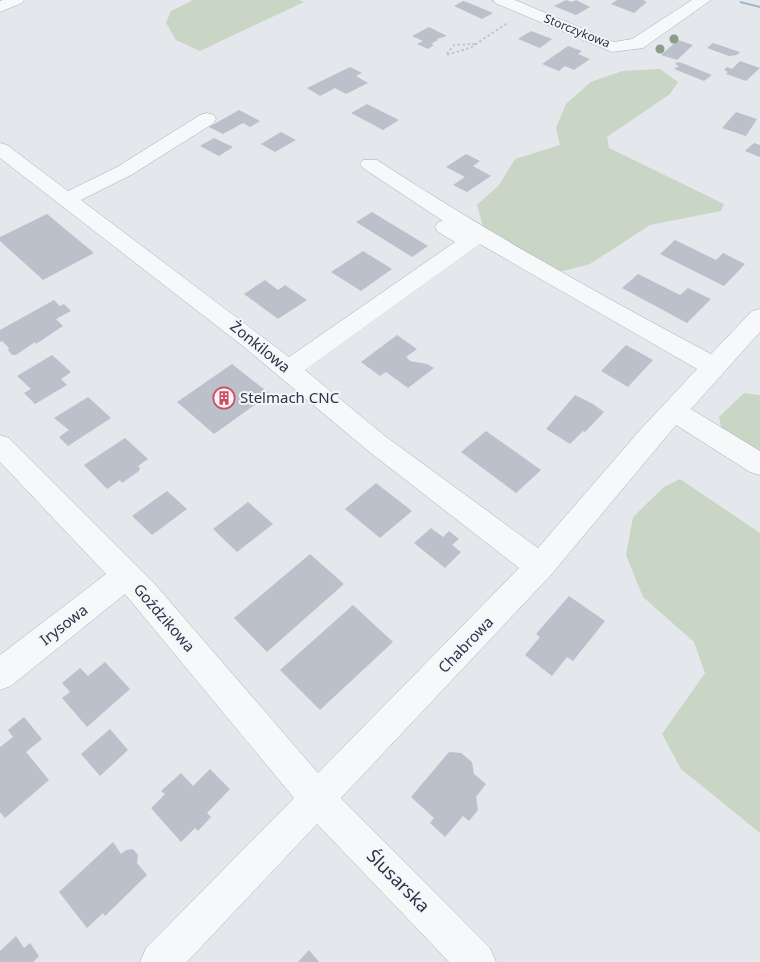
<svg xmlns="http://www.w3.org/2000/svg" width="760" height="962" viewBox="0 0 760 962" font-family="'Noto Sans',sans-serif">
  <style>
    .green { fill: #c9d6c5 }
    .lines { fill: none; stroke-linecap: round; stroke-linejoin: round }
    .stream { fill: #9fb4cc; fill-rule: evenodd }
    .building { fill: #bbc0ca }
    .minor-casing { stroke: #a9aeb7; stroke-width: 1 }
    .path { stroke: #c2c5cb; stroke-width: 2; stroke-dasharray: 2.5 2.5; stroke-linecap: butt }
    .minor { fill: #f7f8fa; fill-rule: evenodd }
    .tree { fill: #899d89 }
    .labels { text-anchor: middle; stroke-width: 4; stroke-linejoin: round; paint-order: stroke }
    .far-street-label { font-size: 12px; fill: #2b3445; stroke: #f4f6f9 }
    .street-label { font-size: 15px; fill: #2b3445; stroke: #f4f6f9 }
    .poi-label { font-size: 15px; fill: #2b3445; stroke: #f4f6f9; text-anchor: start }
    .near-street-label { font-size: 18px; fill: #2b3445; stroke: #f4f6f9 }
  </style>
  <rect width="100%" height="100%" fill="#e4e7ec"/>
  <!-- green -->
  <path class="green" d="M193,0h106l5,2 -104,49 -24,-11 -10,-17 5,-12z
    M660,69l18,13 -8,12 -63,43 2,11 115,56 -3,7 -71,14 -60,39 -31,8 -75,-42 -7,-25 22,-20 16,-26 45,-14 -4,-17 10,-24 25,-22 31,-11z
    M744,393l16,2v58l-38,-23 -3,-13z
    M680,479l80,54v300l-79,-64 -19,-35 43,-61 -11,-31 -51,-45 -17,-42 7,-38 31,-30z"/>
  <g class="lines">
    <!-- stream -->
    <path class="stream" d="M740,1l20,5v2l-20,-5z"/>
  </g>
  <!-- building -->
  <path class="building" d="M566,0l6,2 4,-2 14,7 -14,8 -22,-9z
    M617,0h26l4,2 -13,11 -23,-9z
    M463,1l6,2 24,10 -11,6 -28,-13z
    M429,27l18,9 -10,3 1,1 -7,4 3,1 -6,4 -11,-5 6,-3 -11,-5z
    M531,31l21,8 -12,9 -22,-9z
    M678,40l15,5 -16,15 -16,-5z
    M713,43l27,9 -3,3 -8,1 -22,-8z
    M568,46l14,5 -4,3 12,5 -16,11 -9,-4 -6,5 -17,-7z
    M740,61l20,7 -14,13 -20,-7 2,-2 -4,-2 3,-3 5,2z
    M678,62l4,1 30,12 -8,6 -30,-12 5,-3 -4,-2z
    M350,67l12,6 -6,3 12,7 -22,11 -11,-6 -15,8 -13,-8z
    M367,104l32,16 -16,10 -32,-17z
    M239,110l21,11 -10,6 -7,-4 -20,11 -14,-7z
    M736,112l21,7 -11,17 -24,-8z
    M281,132l15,8 -21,12 -14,-8z
    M214,138l19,9 -14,9 -19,-10z
    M754,143l6,2v12l-15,-6z
    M466,154l14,7 -7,5 18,10 -24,16 -14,-7 12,-8 -19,-10z
    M372,212l56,34 -16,11 -56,-35z
    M47,214l47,39 -51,27 -43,-39v-4z
    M675,240l41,20 7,-7 22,11 -21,22 -64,-32z
    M363,251l29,18 -31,22 -30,-19z
    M638,274l42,21 8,-7 23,11 -24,24 -65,-35z
    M265,280l13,10 7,-5 22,15 -29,19 -34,-25z
    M54,300l6,6 4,-2 7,7 -15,8 7,7 -27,18 -1,-2 -19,13h-4l-4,-5 1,-2 -7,-7 -2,1v-12z
    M397,335l20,14 -11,8 4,4 17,3 7,4 -26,20 -22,-16 -6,4 -19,-14z
    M626,345l27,15 -25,27 -27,-16z
    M52,355l19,17 -10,7 6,6 -32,19 -11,-11 7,-4 -14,-13z
    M232,364l38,30 -56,40 -37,-32z
    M575,395l18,9 11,8 -19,20 -2,-1 -13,13 -24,-15z
    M88,397l23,21 -43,28 -9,-9 10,-7 -15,-12z
    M486,431l55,39 -25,23 -55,-41z
    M125,438l23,21 -10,7 2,2 -1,3 -17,12 -2,-3 -13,9 -23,-24z
    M376,483l36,28 -32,27 -35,-29z
    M167,491l20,18 -35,26 -20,-19z
    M248,502l25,22 -36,28 -24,-23z
    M431,528l12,9 6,-6 10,8 -7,6 9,7 -16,16 -31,-25z
    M310,554l34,30 -77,68 -33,-34z
    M569,596l36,25 -32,40 -6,-4 -15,19 -27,-21 15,-18 -4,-3z
    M353,605l40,37 -73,68 -40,-40z
    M105,662l25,27 -43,38 -25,-29 8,-6 -8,-9 18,-15 8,8z
    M24,717l18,22 -16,13 23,28 -44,38 -5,-6v-65l13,-10 -5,-7z
    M110,729l18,21 -28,26 -19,-22z
    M449,752l12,1 11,9 2,12 12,10 -10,13 2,13 -9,11 -6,-5 -18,21 -15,-14 4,-5 -23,-21z
    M210,769l20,20 -23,24 4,4 -13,14 -3,-3 -14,14 -30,-34 14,-14 -4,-3 20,-18 12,13z
    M113,842l8,12 5,-4 7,-1 5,6 -1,8 10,12 -42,41 -2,-3 -16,15 -28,-36z
    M16,936l8,12 6,-5 9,13 -6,6h-33v-11z
    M309,950l10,12h-21z"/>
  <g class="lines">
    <!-- minor casing -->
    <g class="minor-casing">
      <path id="minor" d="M3,0h21l-2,3 -22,9v-11z
        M493,0h22l99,42 18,-3 60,-39h19l-68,48 -31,4 -117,-49z
        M207,113l7,2 2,4 -2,4 -83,52 -50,25 208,157 166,-115 -17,-10 -3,-5 3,-5 5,-1 -80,-53 -3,-4 3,-4h14c108,71 220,133 334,194l41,-43 8,-2v23l-69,77 69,42v24l-10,-3 -74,-47 -126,151 -209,222 149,150 6,14h-47l-132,-138 -130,138h-47l6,-14 148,-150 -169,-204 -114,92 -11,4v-35l106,-81 -106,-112v-27l9,3 145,145 164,190 201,-205 -152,-118 -123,-103 -244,-189v-15l7,2 61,46 49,-24 83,-52zM480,244l217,125 -57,61 -102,118 -153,-112 -80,-66z"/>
    </g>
    <!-- path -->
    <path class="path" d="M475,44l-21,1 -8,10 24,-7 39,-26"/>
    <!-- minor -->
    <use href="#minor" class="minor"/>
  </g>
  <!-- trees -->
  <g class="tree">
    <circle cx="674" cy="39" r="4.5"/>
    <circle cx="660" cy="49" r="4.5"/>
  </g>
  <!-- icons -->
  <defs>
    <g id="building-ring" transform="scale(1.125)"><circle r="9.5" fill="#f4f6f9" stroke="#d1495b" stroke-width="1.5"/><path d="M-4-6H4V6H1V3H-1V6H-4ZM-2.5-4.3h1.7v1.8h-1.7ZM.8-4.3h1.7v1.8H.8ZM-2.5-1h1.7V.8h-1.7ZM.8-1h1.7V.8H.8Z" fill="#d1495b"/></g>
  </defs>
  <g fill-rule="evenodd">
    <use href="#building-ring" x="224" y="398"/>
  </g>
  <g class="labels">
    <!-- far-street labels -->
    <g class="far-street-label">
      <text transform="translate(577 31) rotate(22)" y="4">Storczykowa</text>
    </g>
    <!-- street labels -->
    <g class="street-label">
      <text transform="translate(260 347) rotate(39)" y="5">Żonkilowa</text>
      <text transform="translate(164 618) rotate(49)" y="5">Goździkowa</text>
      <text transform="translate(64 625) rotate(-38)" y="5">Irysowa</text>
      <text transform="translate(466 645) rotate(-46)" y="5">Chabrowa</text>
    </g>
    <!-- poi labels -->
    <g class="poi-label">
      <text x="240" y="403">Stelmach CNC</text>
    </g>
    <!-- near-street labels -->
    <g class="near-street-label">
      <text transform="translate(398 881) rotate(45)" y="6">Ślusarska</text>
    </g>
  </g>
</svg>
